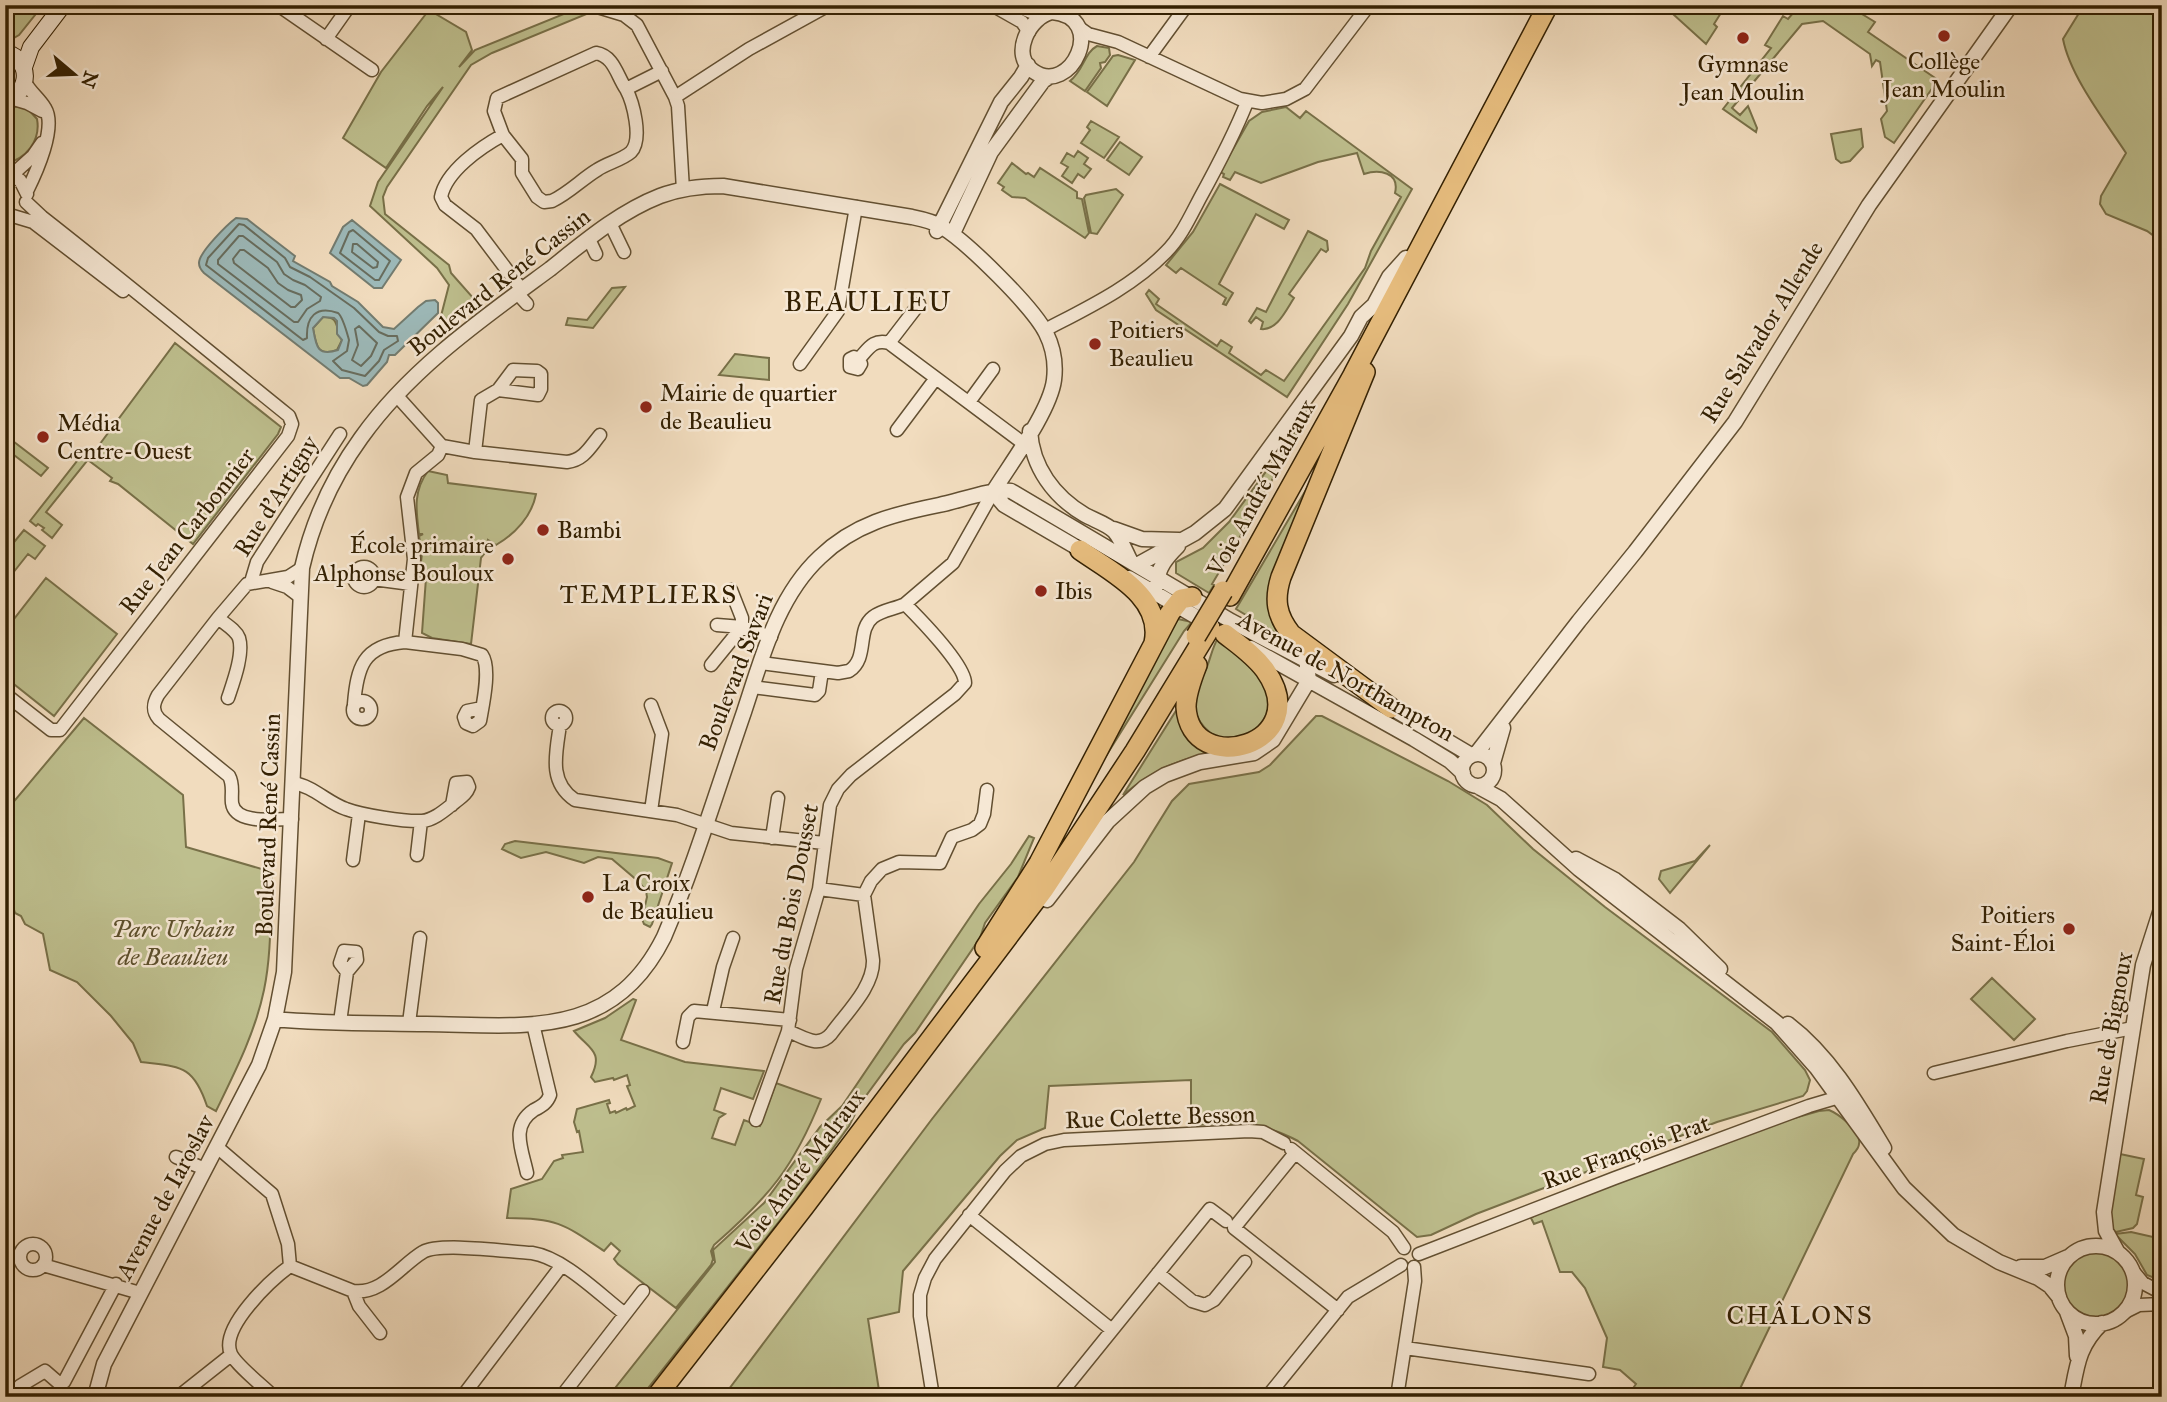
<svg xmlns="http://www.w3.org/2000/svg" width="2167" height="1402" viewBox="0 0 2167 1402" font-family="'IM FELL Great Primer',serif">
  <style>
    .green { fill: #bebf8e; stroke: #787048; stroke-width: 2 }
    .water { fill: #9dbaba; stroke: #737c70; stroke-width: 2; fill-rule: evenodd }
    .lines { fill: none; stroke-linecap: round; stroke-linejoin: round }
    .shore { stroke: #686d5e; stroke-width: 2 }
    .minor-casing { stroke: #624f31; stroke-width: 15 }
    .tertiary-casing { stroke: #624f31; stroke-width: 17 }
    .secondary-casing { stroke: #332002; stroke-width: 18 }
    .primary-casing { stroke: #332002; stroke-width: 22 }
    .minor { stroke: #f6e8d5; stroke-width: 12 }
    .tertiary { stroke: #f6e8d5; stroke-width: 14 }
    .secondary { stroke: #f6e8d5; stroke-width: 16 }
    .primary { stroke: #e8be7f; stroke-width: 19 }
    .primary-bridge-casing { stroke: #332002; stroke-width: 22; stroke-linecap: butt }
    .primary-bridge { stroke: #e8be7f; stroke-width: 19 }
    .poi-dot { fill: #8f2418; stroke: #f6e8d5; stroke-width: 2.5 }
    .labels { text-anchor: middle; stroke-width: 5; stroke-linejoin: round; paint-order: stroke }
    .poi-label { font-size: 24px; fill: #332002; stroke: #f6e8d5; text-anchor: start }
    .street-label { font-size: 24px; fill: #332002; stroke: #f6e8d5 }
    .park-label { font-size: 24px; font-style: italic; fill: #5d502c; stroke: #f6e8d5 }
    .neighbourhood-label { font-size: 26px; letter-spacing: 2px; fill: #332002; stroke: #f6e8d5 }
    .quarter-label { font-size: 28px; letter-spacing: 2px; fill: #332002; stroke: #f6e8d5 }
  </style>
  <rect width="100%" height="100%" fill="#f1dcbe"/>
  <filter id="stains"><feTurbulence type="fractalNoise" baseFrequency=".00286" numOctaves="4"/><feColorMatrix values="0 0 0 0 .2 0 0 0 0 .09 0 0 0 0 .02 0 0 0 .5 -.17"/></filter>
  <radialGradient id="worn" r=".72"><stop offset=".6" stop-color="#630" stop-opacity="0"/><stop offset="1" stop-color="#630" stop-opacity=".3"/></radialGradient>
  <!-- green -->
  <path class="green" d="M27,5h16l-24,30 -14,8v-24l18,-9z
    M1663,5h63l-12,19 3,3 -11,17z
    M1788,5h59l28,17 -7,10 70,48 -44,63 -9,-6 -4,-18 6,-8 -7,-49 -4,-2 -4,6 -2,-12 -47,-33 -21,3 -70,84 8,7 8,-9 9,22 -1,4 -33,-23 48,-61 -6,-3 18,-29 5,3 6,-7z
    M2084,5h78v237l-15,-11 -41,-17 -6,-10 1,-8 25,-43c-21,-32 -56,-77 -63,-114z
    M570,8l19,5 -97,40 -21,12 -84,122 -4,10 2,17 64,51 2,8 24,27 -28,22 -6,-6 8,-31 -12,-17 -67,-62 8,-24 65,-95 -16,19 -41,62 -43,-30 38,-66 48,-62 37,22 6,18 -13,17 16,-17 89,-36z
    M1097,46l12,2 1,7 -5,7 -5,1 1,5 -16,23 -15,-10c14,-11 14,-28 27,-35z
    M1118,55l17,5 -28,46 -20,-14 26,-36z
    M18,106l9,2 10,11c4,22 -11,40 -32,45v-55z
    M1286,107l14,11 6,-7 106,78 -64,115 -61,93 -131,-87 -10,-16 3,-4 10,9 -3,5 61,42 4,-6 11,7 -3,6 32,22 5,-5 18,11 81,-113 6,-17 30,-54 -6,-4c5,-21 -16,-24 -31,-19l-7,-21 -39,9 -57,21 -26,-11 -5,8 -7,-3 1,-3 -4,-2 29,-51 13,-9z
    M1091,121l28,16 -15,21 -23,-15 9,-13 -3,-3z
    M1861,129l2,18 -13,14 -9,2 -5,-4 -5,-25z
    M1120,142l22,15 -13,18 -22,-15z
    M1078,151l10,7 -4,6 7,5 -7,9 -6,-4 -6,9 -10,-7 6,-9 -7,-4 6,-10 7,4z
    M1012,163l14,11 2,-1 6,4 6,-9 37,24v6l5,1 7,34 -4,5 -60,-40 -13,-1 -10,-7 2,-3 -6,-4z
    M1220,184l69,36 -5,9 -28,-15 -37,70 14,9 -7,12 -3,-1 3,-6 -45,-30 -5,5 -10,-8 27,-33z
    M1116,189l7,6 -26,39 -6,-1 -7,-35 2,-3z
    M1308,231l19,10 1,9 -2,2 -5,-3 -32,45 5,4c-8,12 -17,33 -33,31l2,-7 -7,-5 -5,6 -2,-2 8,-13 9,4z
    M625,287l-32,41 -27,-3 2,-7 19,2 25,-32z
    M323,317c17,-1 12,12 19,23l-5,10c-20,7 -21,-5 -24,-22z
    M175,343l106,84 -3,7 -85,110 -75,-60 -8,-3 2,-3 -24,-18z
    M735,354l34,4v22l-50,-5z
    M1308,414l-54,99 -42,71 2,1 -5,8 -33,-20v-11l27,-14 26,-26z
    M5,435l43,33 -7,8 -36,-28z
    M81,456l6,5 -41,51 16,13 -10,13 -10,-8 2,-2 -6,-4 -2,2 -6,-5z
    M1320,466l-52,138 6,21 38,30 -76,-46z
    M428,471l19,4 1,8 88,11c-4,22 -21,40 -40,51l-8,-5 -1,10 -6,8 -10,86 -39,-6 -10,-5 4,-55 -7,-1 3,-23 -3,-18 4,-2h-4c-3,-24 -6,-43 9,-63z
    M24,530l21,16 -10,13 -7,-5 -23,29v-30z
    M46,578l71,56 -63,82 -49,-39v-57l5,4z
    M1178,619l14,3 -8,9 -93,149 64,-123z
    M1218,638c17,14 49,38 51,61 2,19 -17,39 -36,41 -22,1 -42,-21 -38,-43 1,-10 8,-21 12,-30 4,-11 6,-21 11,-29z
    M1179,706l40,47c-38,3 -68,19 -96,42z
    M1316,716h6l126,65 39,24 46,44 72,58 167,125 33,38 5,10 -3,11 -4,5 -86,26 -241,92 -45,21 -14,2 -119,-96c-38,-21 -66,-17 -107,-16v-45l-142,6 -4,42 -28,12 -17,16 -97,115 -4,41 -31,7 12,78h-157l209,-278 202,-257 38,-61 17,-17 70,-12 11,-7z
    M84,718l99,77 3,52 86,25c-2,39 0,80 -8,118 -9,43 -29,82 -48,121l-9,-5c-14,-42 -27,-39 -66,-44l-8,-19 -22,-27 -34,-34 -27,-12 -7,-36 -18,-10 -4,-8 -6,-3 -9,-30 2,-10 -3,-4v-57z
    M1029,836l5,2 -16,39 -33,46 -5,15 -65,95 -11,11 -44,60 -11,22 -53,74 -155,197h-33l107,-135 -2,-12 51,-47 56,-76 22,-21 137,-202 32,-40z
    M515,841l143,17 14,5 -20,61 -2,3 -6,-3 -2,-5 5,-22 -1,-6 -7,-9 -27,-23 -14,-2 -14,6 -38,-11 -25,6 -19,-9 3,-5z
    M1710,845l-40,48 -11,-14 2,-8 34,-10z
    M1992,978l43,41 -21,21 -43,-41z
    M633,999l3,1 -15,40 64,22 79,9 -11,28 -32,-11 -7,22 11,4 -6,4 -7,20 23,7 9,-25 16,6 16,-43 45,16c-27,68 -52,98 -107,146l-3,6 2,8 -2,6 -35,43 -58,-44 -4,-5 6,-8 -9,-8 -7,8c-40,-27 -47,-33 -97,-33l4,-29 31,-10 12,-18 9,-3 -1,-3 21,-3 -4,-21 -2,1 -3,-10 3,-13 32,-9 1,3 -3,1 3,9 5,-2 1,2 10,-5 1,2 8,-4 -8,-20 3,-1 -3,-10 -13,5 -1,-2 -18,4 -4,-5c13,-26 -2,-28 -17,-46l31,-13z
    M1829,1110c10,4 33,22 30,34 0,3 -4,8 -6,10l-117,243h-109l9,-13 -16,-14 -17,-3 4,-29 -22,-50 -13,-16h-12l-18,-51 -8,3 -3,-6 8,-5 234,-89 46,-13z
    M2120,1154l24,5 -8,36 7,2 -6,27 -4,4 -17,4 -3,-2 -4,-18z
    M2131,1232l31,7v42l-15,-6 -12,-21 -20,-20z
    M2063 1284a33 33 0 1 1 66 0a33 33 0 1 1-66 0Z"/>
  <!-- water -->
  <path class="water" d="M236,218l11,1 48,37 -2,5 37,21 2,4 26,16 25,25 11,2 24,-22 8,-6 9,-1 3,3v10l-43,42h-6l-2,7 -20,23 -4,1 -14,-8h-9l-136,-105c-3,-3 -5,-6 -5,-10 0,-11 29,-39 37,-45zM323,317l11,1 3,3v13l5,6 -4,10c-21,7 -22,-4 -25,-22z
    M352,220l49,40 -19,28h-8l-44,-35 13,-26z"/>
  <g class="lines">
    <!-- shore -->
    <path class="shore" d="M239,224l5,1 41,33 5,9 20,10 44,31 25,24 9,4h9l1,5 -14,9 -5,11 -14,15 -23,-6 -9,-9 14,-10 2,-11c-2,-7 -6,-23 -11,-27 -22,-8 -32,4 -31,25l-4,2 -97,-75 2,-7z
      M353,230l37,31 -11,19h-4l-35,-27 9,-21z
      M239,236h4l34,26 7,12 9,6 12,5 16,12 -1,4 -13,8 -9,13h-4l-76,-58v-4z
      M353,244h4l21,18 -1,5 -4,1 -21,-16z
      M240,250h4l24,18 10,15 10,7 13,5 1,5 -7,7h-4l-57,-44 -1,-4z
      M359,326l18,17 -6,13 -10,10 -9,-6 6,-15 -3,-16z"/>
    <!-- minor casing -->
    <g class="minor-casing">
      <path id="minor" d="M278,5l94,65
        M591,5l33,10 13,10 38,72 3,9 5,84
        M992,5l30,17 7,10
        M1013,5l28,11
        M1078,27l10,7 30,8 122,57 22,4 24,-4 19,-10 64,-84
        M326,39l24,-34
        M1149,57l38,-52
        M25,82c5,10 14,16 20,26 12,19 -9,65 -18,83
        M675,97l74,-48 80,-44
        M10,98l17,5 15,8
        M503,135l19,24v14l15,24 7,5 8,-1c17,-8 30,-22 45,-31 10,-7 25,-10 34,-18 12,-13 2,-50 -5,-63
        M5,175l15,5 7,14
        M12,175l21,-19 9,-13
        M13,216l20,6 90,69
        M610,223l14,29
        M589,239l7,15
        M522,290l-46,-61 -31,-24 -4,-8c5,-26 40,-50 62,-62l-9,-24 3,-13 99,-45c18,3 21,23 30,36l36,-18
        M517,293l10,11
        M919,304l-30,39 134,100
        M1045,330c42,-22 87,-43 121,-78 15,-15 24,-35 34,-54 17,-31 34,-63 47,-96
        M859,359l2,5 -3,5 -8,-2v-8l4,-2 5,2c10,-11 14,-20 30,-16
        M800,364l38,-53 18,-104
        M397,396l45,50 -4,9 -22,18 -9,24 7,62 -9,83 57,7 20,6c9,13 1,49 -2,66l-7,5 -7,-3 -2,-6 3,-6 15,-3
        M969,402l24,-33
        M897,430l39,-52
        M442,446l33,6 92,10c17,-2 23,-15 33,-27
        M475,452l6,-52 17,-10 15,-20 24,1 4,3v15l-3,6 -40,-5
        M354 577a10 10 0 1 1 20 0a10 10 0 1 1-20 0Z
        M373,579l38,5
        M251,582l6,-20 83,-128
        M272,582l15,5 12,9
        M218,618l-60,77c-5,9 -6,16 1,24l70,57c5,9 2,17 3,27 3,22 44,16 60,16
        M717,625l25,2 29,10
        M761,663l77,10 11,-2c20,-13 7,-41 24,-54 9,-7 22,-8 32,-13
        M711,665l31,-38v-9l-11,-28
        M752,687l63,8 4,-4 3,-20
        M5,694l46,36h9l228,-294 4,-12 -3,-8c-82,-66 -164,-134 -247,-199l-16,-15
        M228,698c5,-15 16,-44 11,-60 -3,-8 -14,-14 -21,-20l29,-34 41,-7 14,-9
        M353 710a9 9 0 1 1 18 0a9 9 0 1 1-18 0Z
        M354,704c3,-36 9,-59 51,-62
        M651,705l11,29 -11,77
        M552 718a7 7 0 1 1 14 0a7 7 0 1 1-14 0Z
        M560,725c-4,28 -12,57 15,75l102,15 54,18 93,10
        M293,783c20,3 35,20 53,26 16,6 59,13 76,12 12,-1 23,-11 32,-18 7,-6 12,-8 15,-16l-2,-5 -11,1 -4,22
        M772,838l6,-40
        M417,855l4,-34
        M353,860l6,-46
        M819,889l45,6
        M713,1011l10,-44 10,-29
        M340,1022l7,-50 10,-12 -1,-8 -12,-1 -4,12 7,9
        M409,1023l11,-85
        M788,1031c16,6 30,18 43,3 15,-21 43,-47 42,-74l-9,-65 7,-14 11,-12 17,-7 41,1 12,-26 20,-7 8,-6 4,-10 3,-24
        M683,1042l5,-25 6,-6 96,9
        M1934,1073l133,-32 66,-13
        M756,1120l32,-89 8,-62 23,-80 11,-84 8,-16 13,-14 104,-81 10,-11c0,-18 -46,-65 -60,-79l48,-41 40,-71
        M217,1147l55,47 16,50 2,22 63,25c29,4 48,-26 70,-39 18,-10 86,0 109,1 32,5 67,41 93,61
        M1291,1149l102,83 11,16
        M1295,1153l-61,75 104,82
        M176,1157l29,12
        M527,1173c-5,-24 -17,-47 7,-63 8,-4 13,-7 16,-15l-17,-71
        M969,1215l143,115
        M20 1257a13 13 0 1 1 26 0a13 13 0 1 1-26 0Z
        M1419,1254l196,-76 194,-72 37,-11
        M43,1265l97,28
        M2133,1271l10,12 19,10
        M1158,1273l34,28 13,4 9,-5 31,-38
        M353,1291l6,15 21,27
        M2125,1312l14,-7 23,-1
        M1405,1348l184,26
        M12,1395l8,-9 25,-15 15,13 4,-2 52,-98
        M178,1397l53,-42
        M274,1397c-10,-10 -38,-32 -43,-43 -12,-26 40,-74 59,-88
        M462,1397l100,-132
        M561,1397l82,-106
        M933,1397l-13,-81v-21l5,-17 10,-19 70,-88 16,-15 24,-12 19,-4 185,-9 14,1 21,11
        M1058,1397l152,-188 16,12
        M1267,1397l81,-100 53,-32
        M1397,1397l18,-116 -1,-14"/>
    </g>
    <!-- tertiary casing -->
    <g class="tertiary-casing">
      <path id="tertiary" d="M1052,12c57,5 19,86 -19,59 -23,-16 -4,-54 19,-59z
        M955,229l36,-77 52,-71 6,-4
        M937,231l64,-129 20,-25 7,-12
        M1030,431c2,36 24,66 55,84 9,5 22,9 29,16 7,8 11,19 16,29
        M993,492l11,13 84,49
        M1114,529l28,10 37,1
        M1137,565l58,-32 30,-24 126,-173 10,-19 13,-12 15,-28 17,-19
        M1129,578l83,48
        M1157,585c0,-17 10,-28 21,-39
        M1251,648l163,91 36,22 13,12
        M1385,704l86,51
        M1462 770a16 16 0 1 1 32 0a16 16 0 1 1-32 0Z
        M1476,754l103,-133 56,-69 100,-130 134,-217 142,-200
        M1493,763l10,-35
        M1477,786l24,13 78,70 198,154 39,44 88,121 49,47 46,27 39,16 12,8 9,11
        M1576,859l39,21 64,49 41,40
        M1047,900l61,-79 37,-34 20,-12 35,-13 54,-9 19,-13 36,-60 -3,-21
        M275,1019c50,5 101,4 151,5 98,1 186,17 238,-87 31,-73 54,-150 80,-225 18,-54 33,-115 76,-155 34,-33 74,-43 119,-52 20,-4 55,-17 72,-14l220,130 103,54
        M1788,1024c42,32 69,79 96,124
        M2057 1285a39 39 0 1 1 78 0a39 39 0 1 1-78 0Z
        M2117,1251l-11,-20 -2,-19 39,-247 19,-59
        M2021,1267h24l23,-10
        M2067,1312l9,24 1,20
        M95,1397l9,-33 155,-299 16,-46 9,-47 18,-404c11,-48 30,-90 59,-130 49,-69 121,-119 189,-169 34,-27 69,-57 110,-73 21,-8 41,-10 63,-10l189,31c10,2 21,4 30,10 25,15 91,80 104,106 7,14 10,31 8,47 -4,31 -43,83 -61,112
        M2071,1397c6,-31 7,-51 31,-74"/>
    </g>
    <!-- secondary casing -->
    <g class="secondary-casing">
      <path id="secondary" d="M5,52c19,6 25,23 15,39l-15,8
        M24,67l7,-20 32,-42"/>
    </g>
    <!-- primary casing -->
    <g class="primary-casing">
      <path id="primary" d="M1365,372l-84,205c-7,22 -5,38 10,57l100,74
        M1080,550c31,22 84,47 74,93
        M1230,596l123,-221 194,-368
        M1197,665c-5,13 -11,28 -11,42 4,73 132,38 79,-37 -11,-15 -26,-25 -40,-36
        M985,948l54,-85 131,-250 11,-14 11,-2
        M656,1397l148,-190 240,-318 91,-138 75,-123"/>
    </g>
    <!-- minor -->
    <use href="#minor" class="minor"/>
    <!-- tertiary -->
    <use href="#tertiary" class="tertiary"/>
    <!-- secondary -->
    <use href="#secondary" class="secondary"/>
    <!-- primary -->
    <use href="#primary" class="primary"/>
    <!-- primary-bridge casing -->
    <g class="primary-bridge-casing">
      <path id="primary-bridge" d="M1196,636l27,-45"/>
    </g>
    <!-- primary-bridge -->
    <use href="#primary-bridge" class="primary-bridge"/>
  </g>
  <!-- markers -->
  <g class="poi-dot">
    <circle cx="1944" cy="36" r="7"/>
    <circle cx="1743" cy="38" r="7"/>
    <circle cx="1095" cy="344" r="7"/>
    <circle cx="646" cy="407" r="7"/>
    <circle cx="43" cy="437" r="7"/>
    <circle cx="543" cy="530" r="7"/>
    <circle cx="508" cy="559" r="7"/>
    <circle cx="1041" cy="591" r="7"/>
    <circle cx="588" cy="897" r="7"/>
    <circle cx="2069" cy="929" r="7"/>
  </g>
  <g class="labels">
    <!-- poi labels -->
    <g class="poi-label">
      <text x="1944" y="69" text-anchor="middle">Collège<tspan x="1944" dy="28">Jean Moulin</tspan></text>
      <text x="1743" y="72" text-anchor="middle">Gymnase<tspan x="1743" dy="28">Jean Moulin</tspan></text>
      <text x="1109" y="338">Poitiers<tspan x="1109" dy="28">Beaulieu</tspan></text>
      <text x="660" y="401">Mairie de quartier<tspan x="660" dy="28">de Beaulieu</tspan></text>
      <text x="57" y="431">Média<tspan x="57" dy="28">Centre-Ouest</tspan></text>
      <text x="557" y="538">Bambi</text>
      <text x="494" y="553" text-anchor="end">École primaire<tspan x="494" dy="28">Alphonse Bouloux</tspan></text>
      <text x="1055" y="599">Ibis</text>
      <text x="602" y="891">La Croix<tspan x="602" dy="28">de Beaulieu</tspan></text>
      <text x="2055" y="923" text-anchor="end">Poitiers<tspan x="2055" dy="28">Saint-Éloi</tspan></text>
    </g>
    <!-- street labels -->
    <g class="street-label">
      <text transform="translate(499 282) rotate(-38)" y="8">Boulevard René Cassin</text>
      <text transform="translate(1762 332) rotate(-58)" y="8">Rue Salvador Allende</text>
      <text transform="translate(1261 488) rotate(-61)" y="8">Voie André Malraux</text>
      <text transform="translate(276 496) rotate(-58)" y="8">Rue d'Artigny</text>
      <text transform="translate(187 531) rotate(-52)" y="8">Rue Jean Carbonnier</text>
      <text transform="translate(736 672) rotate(-69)" y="8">Boulevard Savari</text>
      <text transform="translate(1346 676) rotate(29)" y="8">Avenue de Northampton</text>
      <text transform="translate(268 825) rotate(-88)" y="8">Boulevard René Cassin</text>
      <text transform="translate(791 904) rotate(-79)" y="8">Rue du Bois Dousset</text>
      <text transform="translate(2111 1028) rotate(-80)" y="8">Rue de Bignoux</text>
      <text transform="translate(1160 1117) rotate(-2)" y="8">Rue Colette Besson</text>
      <text transform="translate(1626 1152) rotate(-20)" y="8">Rue François Prat</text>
      <text transform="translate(800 1171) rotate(-53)" y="8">Voie André Malraux</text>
      <text transform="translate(165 1197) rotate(-62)" y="8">Avenue de Iaroslav</text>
    </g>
    <!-- park labels -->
    <g class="park-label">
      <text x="173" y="937">Parc Urbain<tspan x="173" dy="28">de Beaulieu</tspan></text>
    </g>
    <!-- neighbourhood labels -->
    <g class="neighbourhood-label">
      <text x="649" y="603">TEMPLIERS</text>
      <text x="1800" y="1324">CHÂLONS</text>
    </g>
    <!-- quarter labels -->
    <g class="quarter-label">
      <text x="868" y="311">BEAULIEU</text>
    </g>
  </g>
  <!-- margin -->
  <rect width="2167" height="1402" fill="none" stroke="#f1dcbe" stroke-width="28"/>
  <rect x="7" y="7" width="2153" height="1388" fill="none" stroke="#332002" stroke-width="3.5"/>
  <rect x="14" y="14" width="2139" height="1374" fill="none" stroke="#332002" stroke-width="2"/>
  <!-- north arrow -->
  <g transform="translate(74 74) rotate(109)" stroke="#f6e8d5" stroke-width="5" paint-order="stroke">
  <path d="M0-5L12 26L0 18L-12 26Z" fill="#332002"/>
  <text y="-10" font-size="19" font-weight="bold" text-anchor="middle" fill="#332002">N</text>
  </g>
  <rect width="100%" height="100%" filter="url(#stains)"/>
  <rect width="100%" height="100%" fill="url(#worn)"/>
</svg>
